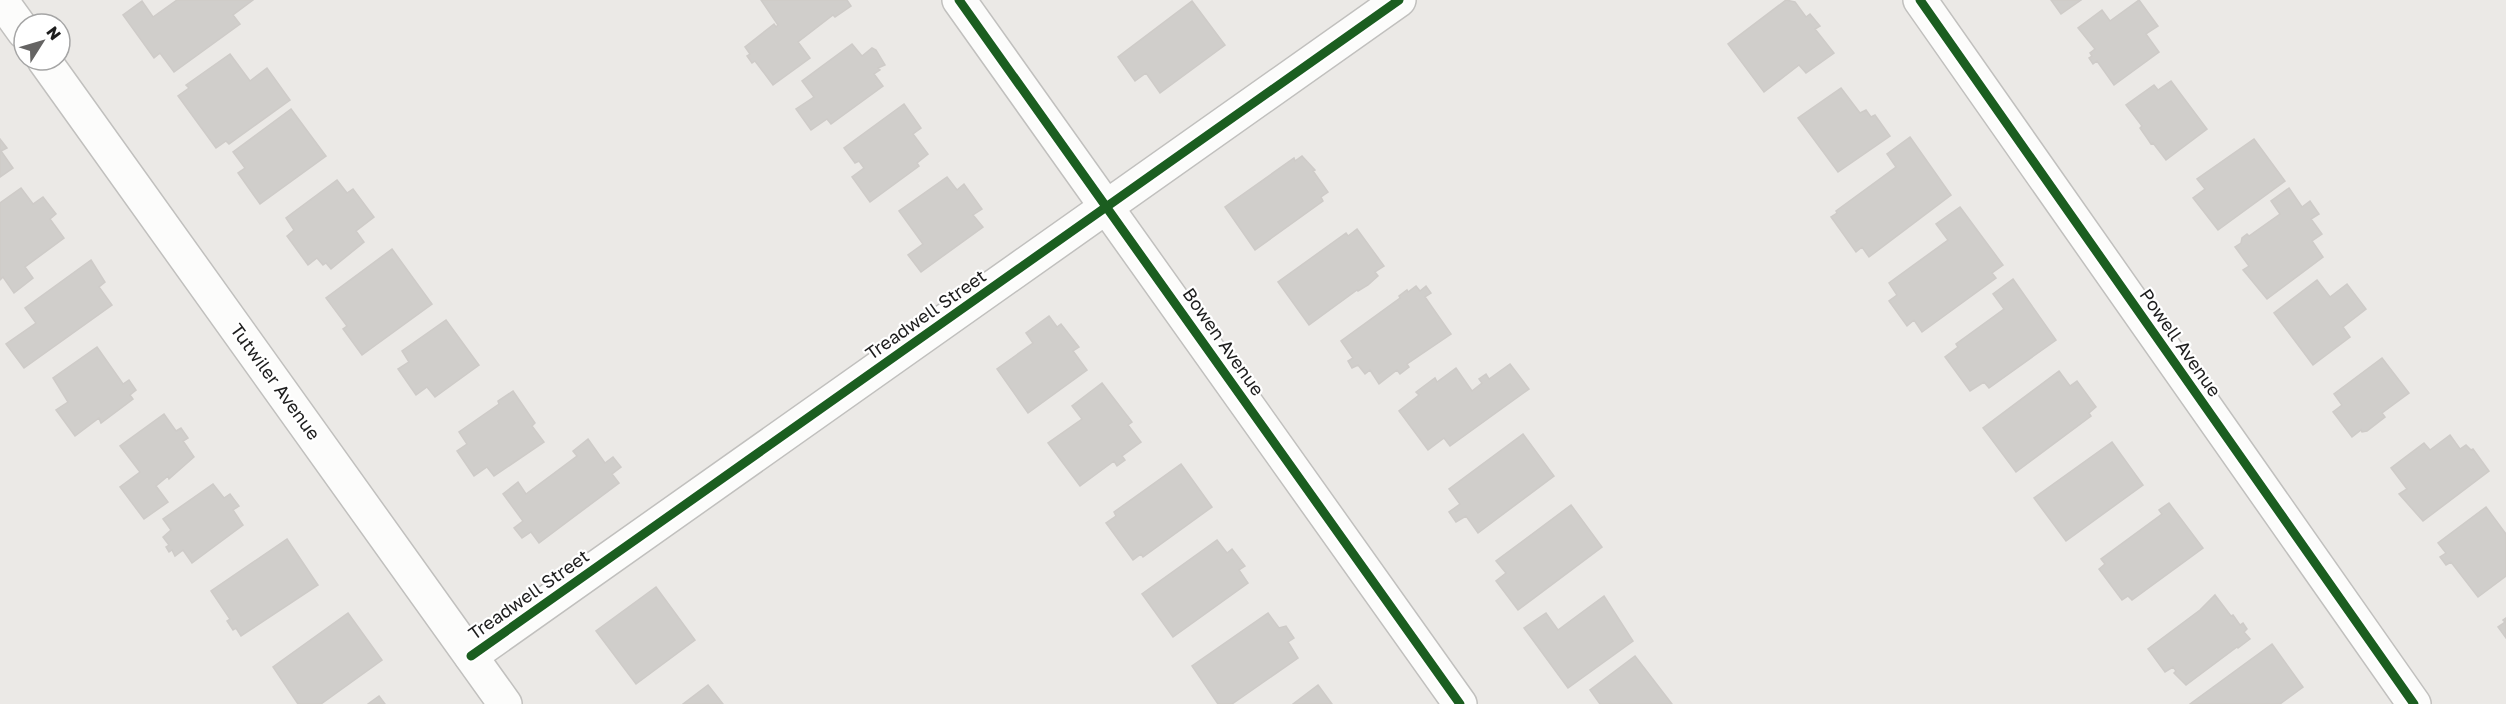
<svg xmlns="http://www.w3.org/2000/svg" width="2506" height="704" viewBox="0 0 2506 704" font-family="'Golos Text',sans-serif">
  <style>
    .building { fill: #d0cecb; stroke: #cecbc8; stroke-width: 1.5 }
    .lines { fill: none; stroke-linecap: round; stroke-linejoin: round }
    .minor-casing { stroke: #c1c0be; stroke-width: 36 }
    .tertiary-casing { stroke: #c1c0be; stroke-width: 36 }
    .minor { stroke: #fcfcfb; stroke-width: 33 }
    .tertiary { stroke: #fcfcfb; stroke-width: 33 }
    .cycleway-casing { stroke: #fff; stroke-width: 13 }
    .cycleway { stroke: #1b5e20; stroke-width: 9 }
    .labels { text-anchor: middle; stroke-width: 4.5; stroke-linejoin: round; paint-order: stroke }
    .street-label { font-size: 18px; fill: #1d1d1d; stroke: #fff }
  </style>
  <rect width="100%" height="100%" fill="#ebe9e6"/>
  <!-- building -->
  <path class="building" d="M177,0h76l-20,15 7,9 -66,48 -14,-19 -6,5 -31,-43 19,-14 11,16z
    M761,0h86l4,6 -16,11 -2,-2 -35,27 12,16 -37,27 -18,-24 -3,2 -5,-7 3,-2 -5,-7 29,-23 2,3 2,-2z
    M1786,0l9,2 11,15 4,-3 10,12 -5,3 19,24 -28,20 -7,-8 -35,27 -36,-48z
    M2051,0h30l-20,14z
    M2139,0l19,26 -12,8 13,18 -45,33 -17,-24 -4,3 -4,-6 3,-2 -2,-3 5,-4 -17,-21 24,-18 8,11z
    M1192,1l33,44 -65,48 -14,-20 -11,8 -17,-24z
    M852,44l10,12 10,-8 4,2 9,15 -7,3 2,2 -6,4 9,12 -52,38 -4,-5 -16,11 -15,-21 18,-12 -12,-16z
    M230,54l20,27 17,-13 23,32 -61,44 -3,-3 -10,7 -38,-52 11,-8 -3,-3z
    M2171,81l36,48 -41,31 -13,-17 -2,1 -4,-6 -7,-10 2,-2 -16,-21 28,-20 4,5z
    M1841,88l19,25 6,-3 5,7 4,-2 15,21 -52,36 -40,-54z
    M904,104l17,24 -8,6 15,20 -11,9 2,3 -49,36 -18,-25 12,-9 -5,-7 -4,2 -11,-15z
    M291,109l35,47 -66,48 -22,-31 7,-5 -12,-16z
    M1910,137l41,58 -82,62 -7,-10 -6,5 -25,-35 6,-4 -1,-2 60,-44 -9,-13z
    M0,139l7,9 -6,3 12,17 -13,9z
    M2254,139l31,42 -67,49 -25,-32 12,-9 -8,-10z
    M1302,156l13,14 -2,1 15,21 -7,5 2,4 -68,49 -30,-43 69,-49 1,3z
    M947,177l10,13 7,-6 18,25 -9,6 10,12 -62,45 -13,-17 15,-11 -24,-33z
    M337,180l10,13 6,-4 21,28 -18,14 8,11 -33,27 -5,-6 -3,2 -6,-7 -9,7 -21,-29 7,-6 -8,-12z
    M21,188l12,16 10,-7 13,17 -6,5 14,19 -39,29 8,11 -19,15 -11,-16 -3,3v-77z
    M2289,188l13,19 8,-6 9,13 -8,5 11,15 -10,7 11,16 -56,42 -24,-29 6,-4 -14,-19 6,-4 1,-5 5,-4 2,2 31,-22 -9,-13z
    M1960,207l43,58 -11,8 4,5 -74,54 -8,-12 -7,6 -18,-25 8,-6 -8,-12 59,-43 -12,-16z
    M1357,229l27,37 -9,6 3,4 -10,9 -10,6 -1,-1 -48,35 -31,-43 68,-49 2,3z
    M392,249l40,55 -70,51 -19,-26 4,-3 -21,-28z
    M91,260l14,22 -6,5 13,18 -88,63 -18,-24 30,-21 -11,-15z
    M2013,279l43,61 -67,48 -5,-6 -14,9 -25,-34 13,-10 -2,-3 48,-35 -11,-15z
    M2317,280l13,17 17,-13 19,25 -23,18 7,10 -37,28 -39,-52z
    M1416,286l4,5 6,-5 5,7 -6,4 26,37 -44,30 2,3 -9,7 -3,-4 -18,14 -9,-14 -5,4 -7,-9 -6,3 -4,-7 5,-3 -12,-17 59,-43 -1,-2 8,-6 1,2z
    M1049,316l8,11 4,-3 18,23 -6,4 14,19 -59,43 -31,-44 36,-26 -7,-10z
    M446,320l33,45 -44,32 -8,-10 -11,8 -18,-26 11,-7 -7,-11z
    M97,347l26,37 6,-4 7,10 -6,5 3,4 -32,24 -2,-5 -24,18 -19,-26 12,-8 -15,-24z
    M2382,358l27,35 -27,20 3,4 -18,14 -5,1 -1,-2 -9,7 -19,-25 9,-7 -8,-11z
    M1510,364l19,25 -79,57 -6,-8 -16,12 -29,-39 20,-16 -3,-3 19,-14 2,4 19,-14 16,23 10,-8 -3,-4 7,-5 3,5z
    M2059,371l11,15 7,-5 19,26 -7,6 2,3 -75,56 -33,-44z
    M1102,383l30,39 -4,3 13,17 -19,14 3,4 -8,6 -3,-5 -34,25 -32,-43 34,-24 -10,-13z
    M513,391l22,32 -3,3 12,16 -50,34 -7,-9 -13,9 -17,-25 10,-7 -8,-12 40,-28 -1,-3z
    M164,414l12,17 5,-3 7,10 -5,3 11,16 -25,22 -1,-3 -12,10 12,16 -24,17 -24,-32 20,-15 -20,-26z
    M1523,434l31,42 -76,57 -12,-17 -10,6 -7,-10 11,-8 -11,-15z
    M2450,435l10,14 6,-4 5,5 2,-1 16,22 -66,50 -24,-27 8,-5 -16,-21 33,-25 6,7z
    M588,439l17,24 8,-6 8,10 -9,7 7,9 -80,60 -8,-11 -9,6 -8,-10 9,-7 -20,-27 15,-12 8,12 51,-38 -4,-5z
    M2112,442l31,43 -77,56 -32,-43z
    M1181,464l31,43 -69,50 -2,-3 -8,6 -27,-37 10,-7 -2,-4z
    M213,484l11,14 6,-4 9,12 -6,4 10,15 -51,38 -9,-13 -8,6 -3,-6 -3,2 -3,-5 3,-2 -6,-8 8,-7 -8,-11z
    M2169,503l34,45 -71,52 -4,-4 -6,4 -23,-31 6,-5 -4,-5 61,-45 -3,-4z
    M1571,505l31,42 -84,63 -22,-29 10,-8 -10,-12z
    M2486,507l20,27v42l-28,21 -27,-35 -5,3 -6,-8 6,-4 -8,-10z
    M287,539l31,46 -77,51 -5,-8 -3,2 -6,-9 3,-2 -19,-28z
    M1217,540l10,13 5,-4 13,17 -6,4 9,13 -75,54 -31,-43z
    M656,587l39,53 -59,44 -40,-53z
    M2215,595l16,21 2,-1 7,10 3,-2 4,6 -3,3 6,7 -12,9 -1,-1 -51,38 -12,-12 2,-2 -3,-4 -8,5 -17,-23 52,-39z
    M1604,596l29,45 -65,47 -44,-60 22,-15 12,17z
    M348,613l34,47 -61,44h-23l-25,-37z
    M1268,613l11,15 7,-2 8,12 -6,4 10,16 -66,46h-14l-26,-38z
    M2506,618v20l-8,-11 7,-5 -2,-2z
    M2272,644l31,43 -23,17h-90z
    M1635,656l37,48h-72l-10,-14z
    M708,685l15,19h-40z
    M1318,685l14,19h-39z
    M379,696l6,8h-17z"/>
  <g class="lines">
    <!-- minor casing -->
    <g class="minor-casing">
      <path id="minor" d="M959,0l501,704
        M1920,0l494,704
        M471,656l928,-656"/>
    </g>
    <!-- tertiary casing -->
    <g class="tertiary-casing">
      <path id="tertiary" d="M1,0l23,32
        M44,60l461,644"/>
    </g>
    <!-- minor -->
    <use href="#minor" class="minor"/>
    <!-- tertiary -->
    <use href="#tertiary" class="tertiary"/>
    <!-- cycleway casing -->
    <g class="cycleway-casing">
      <path id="cycleway" d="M959,0l501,704
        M1920,0l494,704
        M471,656l928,-656"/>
    </g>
    <!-- cycleway -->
    <use href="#cycleway" class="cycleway"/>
  </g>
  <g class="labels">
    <!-- street labels -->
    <g class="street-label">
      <text transform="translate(926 315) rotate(-35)" y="6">Treadwell Street</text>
      <text transform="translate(1223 342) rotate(55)" y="6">Bowen Avenue</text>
      <text transform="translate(2180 343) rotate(55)" y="6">Powell Avenue</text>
      <text transform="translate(275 382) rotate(54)" y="6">Tutwiler Avenue</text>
      <text transform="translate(529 595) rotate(-35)" y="6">Treadwell Street</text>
    </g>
  </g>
  <!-- north arrow -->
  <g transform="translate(42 42) rotate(53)"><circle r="28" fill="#ffffff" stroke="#a5a5a5" stroke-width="1.5"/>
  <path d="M0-4.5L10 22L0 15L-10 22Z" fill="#656463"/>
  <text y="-9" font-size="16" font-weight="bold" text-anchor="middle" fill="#1d1d1d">N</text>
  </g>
</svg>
